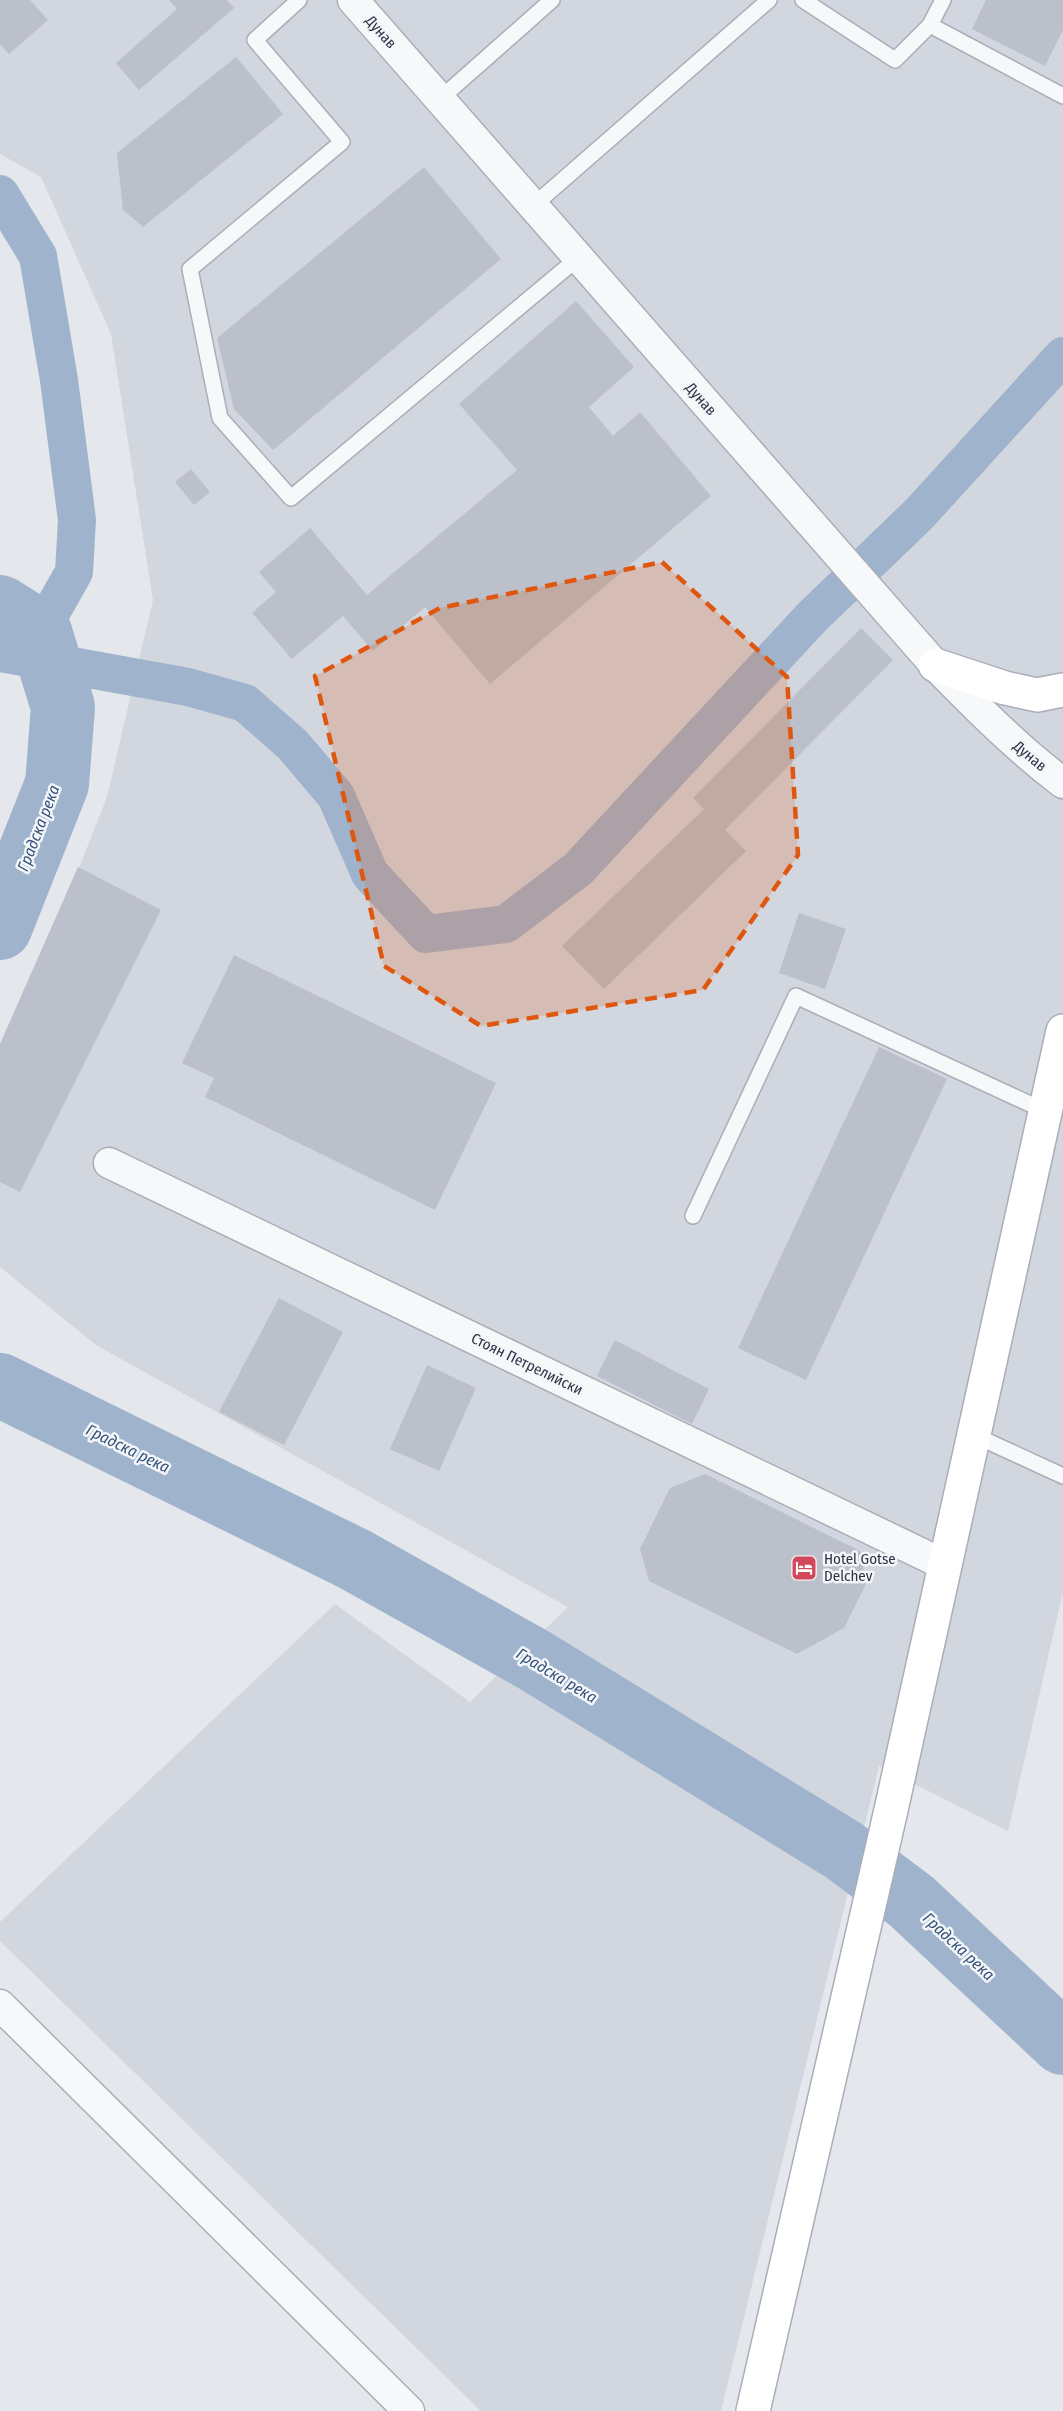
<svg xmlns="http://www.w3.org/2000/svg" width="1063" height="2411" viewBox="0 0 1063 2411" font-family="'Fira Sans Condensed',sans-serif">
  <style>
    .built { fill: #d2d6de }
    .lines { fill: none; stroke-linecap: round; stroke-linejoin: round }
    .canal { stroke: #9fb4cc; stroke-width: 38 }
    .river { stroke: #9fb4cc; stroke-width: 64 }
    .building { fill: #bbc0ca }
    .lane-casing { stroke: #a9aeb7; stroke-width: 18 }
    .street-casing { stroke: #a9aeb7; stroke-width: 33 }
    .secondary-casing { stroke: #a9aeb7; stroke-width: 36 }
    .lane { stroke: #f7f8fa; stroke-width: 15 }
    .street { stroke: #f7f8fa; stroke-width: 30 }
    .secondary { stroke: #fff; stroke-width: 33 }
    .marked { fill: #df570f; fill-opacity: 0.2; stroke: #df570f; stroke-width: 4.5; stroke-dasharray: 12 8; stroke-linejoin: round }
    .labels { text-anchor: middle; stroke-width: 5; stroke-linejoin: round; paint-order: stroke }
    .street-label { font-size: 15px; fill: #2b3445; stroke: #f4f6f9 }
    .poi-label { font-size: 15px; fill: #2b3445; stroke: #f4f6f9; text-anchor: start }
    .water-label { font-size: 16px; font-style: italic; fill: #34527a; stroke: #f4f6f9 }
  </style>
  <rect width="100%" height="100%" fill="#e4e7ec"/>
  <!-- built -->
  <path class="built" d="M0,0h1063v1592l-55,239 -129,-65 -158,645h-240l-481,-470v-19l335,-318 135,98 98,-95 -472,-262 -96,-78v-199l107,-271 46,-197 -42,-266 -70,-157 -41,-23z"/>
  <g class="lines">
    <!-- canal -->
    <path class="canal" d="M0,194l38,62 21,124 18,140 -3,52 -34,60
      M0,653l188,34 57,16 48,42 43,51 34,78 56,60 80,-10 72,-55 234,-252 107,-103 144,-158"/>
    <!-- river -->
    <path class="river" d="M0,607l40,25 23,75 -6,77 -57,144
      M0,1385l354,174 180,101 309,190 68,51 152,142"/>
  </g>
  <!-- building -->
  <path class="building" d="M0,0h30l18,20 -39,34 -9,-10z
    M169,0h58l7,8 -95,82 -23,-27 61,-54z
    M986,0h77v30l-18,36 -73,-37z
    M236,57l47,57 -140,113 -20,-17 -6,-57z
    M424,167l77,92 -228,191 -39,-41 -17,-71z
    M576,301l58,66 -45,40 24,29 27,-24 71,84 -221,188 -65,-77 -52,44 -30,-35 -51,43 -40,-46 24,-21 -17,-20 51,-44 57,67 150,-125 -58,-66z
    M191,469l19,23 -16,13 -19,-23z
    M861,628l32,32 -168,170 21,21 -142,138 -42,-43 142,-137 -11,-11z
    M78,867l83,43 -141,282 -20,-10v-138z
    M799,913l47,16 -21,60 -46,-16z
    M234,955l262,128 -61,127 -230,-113 9,-19 -32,-15z
    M879,1047l68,32 -141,301 -68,-32z
    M279,1298l64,34 -59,113 -65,-33z
    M615,1340l94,49 -17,35 -95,-48z
    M427,1365l49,23 -37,83 -49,-22z
    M705,1474l155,77 6,33 -22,44 -47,26 -148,-73 -9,-32 30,-61z"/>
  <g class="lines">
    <!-- lane casing -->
    <g class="lane-casing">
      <path id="lane" d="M299,0l-44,40 87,102 -152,127 30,149 71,80 287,-240
        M803,0l92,60 35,-35 133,71
        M930,25l13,-25
        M440,99l112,-99
        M533,206l236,-206
        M693,1216l103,-220 249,115
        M974,1435l89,41"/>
    </g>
    <!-- street casing -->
    <g class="street-casing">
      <path id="street" d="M353,0l582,665c41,42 81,82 128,118
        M109,1163l836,402
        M0,2005l409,406"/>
    </g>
    <!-- secondary casing -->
    <g class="secondary-casing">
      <path id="secondary" d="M935,665l70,23 32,7 26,-5
        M753,2411l138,-601 172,-779"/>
    </g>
    <!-- lane -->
    <use href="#lane" class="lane"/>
    <!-- street -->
    <use href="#street" class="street"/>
    <!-- secondary -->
    <use href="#secondary" class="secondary"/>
  </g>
  <!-- marked area -->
  <path class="marked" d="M662,562l125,115 11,178 -95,135 -222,36 -97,-60 -69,-290 125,-68z"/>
  <!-- icons -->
  <defs>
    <g id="hotel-square" transform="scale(1.35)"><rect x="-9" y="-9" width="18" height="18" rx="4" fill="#d1495b" stroke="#f4f6f9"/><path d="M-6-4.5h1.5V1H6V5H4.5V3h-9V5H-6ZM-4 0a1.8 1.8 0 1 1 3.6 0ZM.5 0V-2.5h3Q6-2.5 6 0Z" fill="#fff"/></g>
  </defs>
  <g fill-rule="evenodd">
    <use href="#hotel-square" x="804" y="1568"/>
  </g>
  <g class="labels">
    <!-- street labels -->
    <g class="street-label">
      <text transform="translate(381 32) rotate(49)" y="5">Дунав</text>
      <text transform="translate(701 399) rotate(49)" y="5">Дунав</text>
      <text transform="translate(1030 756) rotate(40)" y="5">Дунав</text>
      <text transform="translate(527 1364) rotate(26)" y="5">Стоян Петрелийски</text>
    </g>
    <!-- poi labels -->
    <g class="poi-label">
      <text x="824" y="1564">Hotel Gotse<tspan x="824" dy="17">Delchev</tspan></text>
    </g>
    <!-- water labels -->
    <g class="water-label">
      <text transform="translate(38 828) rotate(-69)" y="6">Градска река</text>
      <text transform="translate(128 1448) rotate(26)" y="6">Градска река</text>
      <text transform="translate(557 1675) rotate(31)" y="6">Градска река</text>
      <text transform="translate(959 1946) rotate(43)" y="6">Градска река</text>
    </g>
  </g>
</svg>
